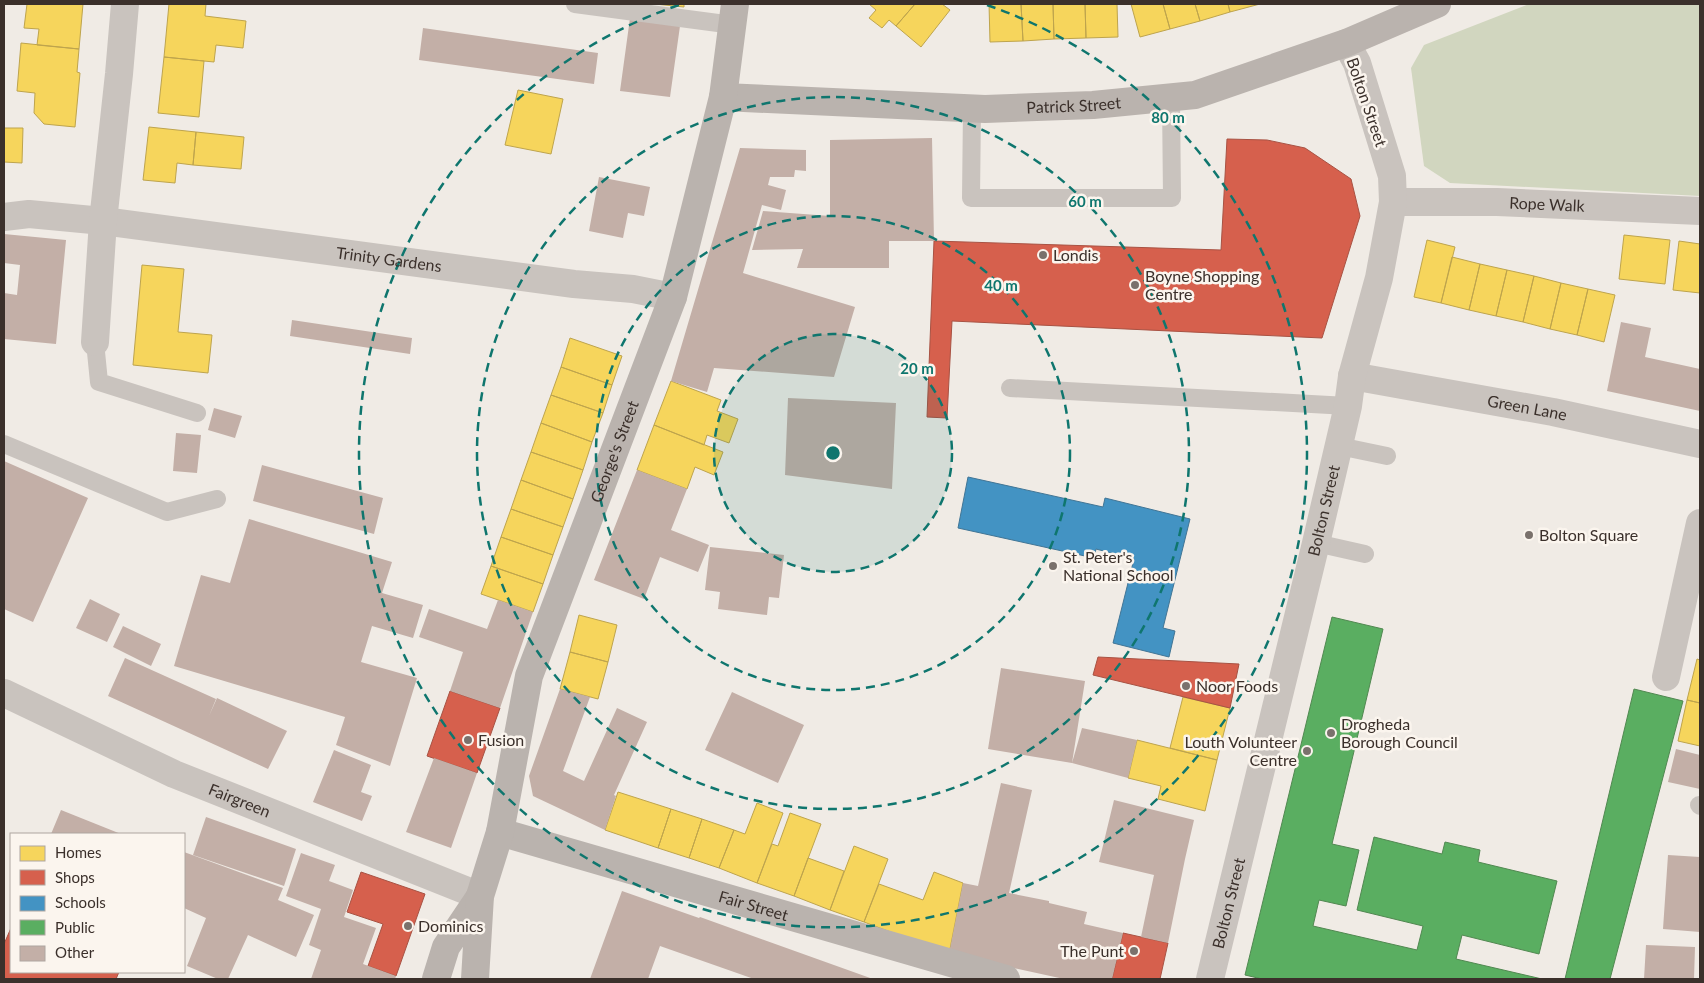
<svg xmlns="http://www.w3.org/2000/svg" width="1704" height="983" viewBox="0 0 1704 983" font-family="Lato,sans-serif">
  <style>
    .green { fill: #d1d6bf }
    .homes { fill: #f6d55c; stroke: #bea44d }
    .shops { fill: #d6604d; stroke: #a85243 }
    .schools { fill: #4393c3; stroke: #417595 }
    .public { fill: #5aae61; stroke: #518851 }
    .building { fill: #c3afa7 }
    .lines { fill: none; stroke-linecap: round; stroke-linejoin: round }
    .lane { stroke: #c9c3be; stroke-width: 18 }
    .street { stroke: #c9c3be; stroke-width: 28 }
    .secondary { stroke: #bab3ae; stroke-width: 28 }
    .ring { fill: none; stroke: #0f766e; stroke-width: 2.5; stroke-dasharray: 9 6 }
    .poi-dot { fill: #7a716c; stroke: #fbf5ee; stroke-width: 2 }
    .labels { text-anchor: middle; stroke-width: 5; stroke-linejoin: round; paint-order: stroke }
    .street-label { font-size: 16px; fill: #3b302b; stroke: #fbf5ee }
    .poi-label { font-size: 16px; fill: #3b302b; stroke: #fbf5ee; text-anchor: start }
    .centre { fill: #0f766e; stroke: #fbf5ee; stroke-width: 2.5 }
    .ring-label { font-size: 15px; text-anchor: middle; font-weight: bold; fill: #0f766e; stroke: #fbf5ee; stroke-width: 5; stroke-linejoin: round; paint-order: stroke }
  </style>
  <rect width="100%" height="100%" fill="#f0ebe5"/>
  <!-- green -->
  <path class="green" d="M1529,4h171v192l-250,-13 -26,-17 -13,-98 13,-23z"/>
  <!-- homes -->
  <path class="homes" d="M27,4h56l-4,45 -42,-4 2,-16 -15,-1z
    M169,4h37l-1,12 41,5 -3,27 -27,-3 -2,17 -50,-5z
    M655,4h29v3z
    M869,4h46l-19,22 -7,-6 -7,8 -13,-10 7,-8z
    M915,4h27l8,6 -29,37 -25,-21z
    M989,4h32l2,37 -33,1z
    M1021,4h32l1,35 -31,2z
    M1053,4h32l1,34 -32,1z
    M1085,4h32l1,33 -32,1z
    M1131,4h32l7,25 -30,8z
    M1163,4h32l5,17 -30,8z
    M1195,4h33l2,8 -30,9z
    M1228,4h32l-30,8z
    M21,43l58,6 -2,23 3,1 -5,54 -31,-3 -10,-11 1,-20 -18,-2z
    M164,57l40,4 -5,56 -41,-4z
    M518,90l45,9 -12,55 -46,-9z
    M149,127l47,5 -3,33 -16,-2 -2,20 -32,-3z
    M4,128h19l-1,35 -18,-1z
    M196,132l48,5 -3,32 -48,-4z
    M1624,235l46,5 -5,44 -46,-5z
    M1427,240l28,7 -14,56 -27,-6z
    M1679,241l21,3v49l-27,-3z
    M1452,257l28,7 -11,46 -28,-7z
    M1480,264l27,6 -11,46 -27,-6z
    M142,265l42,4 -6,63 34,3 -4,38 -75,-8z
    M1507,270l27,6 -11,46 -27,-6z
    M1534,276l27,7 -11,46 -27,-7z
    M1561,283l27,6 -11,46 -27,-6z
    M1588,289l27,6 -11,47 -27,-7z
    M570,338l52,18 -10,29 -51,-18z
    M561,367l51,18 -9,28 -52,-18z
    M671,381l50,19 -4,11 21,8 -9,24 -22,-8 -3,10 -50,-20z
    M551,395l52,18 -11,29 -51,-19z
    M541,423l51,19 -9,28 -52,-18z
    M654,425l69,27 -9,23 -19,-8 -8,22 -50,-19z
    M531,452l52,18 -10,29 -52,-19z
    M521,480l52,19 -10,28 -52,-18z
    M511,509l52,18 -10,28 -52,-18z
    M501,537l52,18 -10,29 -52,-18z
    M491,566l52,18 -10,28 -52,-18z
    M579,615l38,10 -9,37 -38,-10z
    M570,652l38,10 -10,37 -38,-10z
    M1697,659l3,1v43l-13,-3z
    M1183,697l47,11 -13,52 -47,-12z
    M1687,700l13,3v43l-22,-5z
    M1137,740l80,20 -12,51 -47,-12 3,-13 -33,-8z
    M618,792l53,17 -13,39 -53,-18z
    M757,803l26,10 -26,70 -38,-15 15,-38 11,4z
    M671,809l31,10 -13,39 -31,-10z
    M790,813l31,11 -27,72 -37,-13 15,-39 6,2z
    M702,819l32,11 -15,38 -30,-10z
    M854,846l34,13 -24,63 -34,-12z
    M808,858l36,13 -14,39 -36,-14z
    M934,872l29,11 -14,71 -85,-32 15,-38 44,16z"/>
  <!-- shops -->
  <path class="shops" d="M1227,139l40,1 38,8 46,31 9,37 -38,122 -370,-17 -5,97 -20,-1 7,-176 287,9z
    M1098,657l141,7 -9,44 -137,-33z
    M450,691l50,17 -23,65 -50,-17z
    M361,872l64,22 -29,82 -28,-10 15,-42 -36,-12z
    M11,928v44h108l-3,7h-112v-35z
    M1123,933l45,10 -8,36h-48z"/>
  <!-- schools -->
  <path class="schools" d="M968,477l135,30 2,-9 85,21 -27,109 12,3 -6,26 -56,-14 21,-84 -38,-10 -2,9 -136,-30z"/>
  <!-- public -->
  <path class="public" d="M1332,617l51,12 -51,215 27,6 -13,56 -27,-6 -6,26 104,24 6,-24 -66,-16 17,-73 68,17 3,-12 35,8 -2,12 79,19 -18,73 -77,-19 -6,24 86,20h-280l-17,-4z
    M1634,689l49,12 -73,278h-45z"/>
  <!-- building -->
  <path class="building" d="M630,18l50,8 -10,71 -50,-6z
    M423,28l175,25 -4,31 -175,-24z
    M932,138l2,103h-45v27h-92l6,-19 -51,1 11,-39 67,5v-76z
    M740,148l66,2v21l-11,-1 -1,7h-24l-2,8 18,5 -5,20 -19,-5 -19,68 112,34 -21,70 -120,-9 -7,24 -36,-11z
    M599,177l51,10 -6,29 -16,-3 -5,25 -34,-7z
    M4,234l62,6 -10,104 -52,-5v-46l13,2 3,-30 -16,-2z
    M292,320l120,18 -2,16 -120,-18z
    M1621,322l30,6 -6,29 55,12v42l-93,-20z
    M788,398l108,5 -4,86 -107,-14z
    M214,408l28,8 -7,22 -27,-8z
    M176,433l25,2 -4,38 -24,-2z
    M4,461l84,37 -55,124 -29,-13z
    M262,465l121,33 -9,36 -121,-33z
    M637,470l50,19 -16,41 38,15 -11,27 -38,-15 -16,42 -50,-19z
    M249,519l143,43 -10,31 41,12 -10,33 -41,-12 -11,36 56,16 -27,88 -54,-21 9,-28 -171,-51 27,-91 29,8z
    M710,547l74,8 -5,43 -10,-1 -2,18 -49,-6 2,-17 -15,-2z
    M90,599l30,15 -13,28 -31,-14z
    M498,600l35,12 -33,96 -50,-17 13,-39 -44,-15 10,-28 58,20z
    M123,626l38,18 -10,22 -38,-19z
    M125,658l91,41 -7,17 8,-18 70,33 -19,38 -160,-73z
    M1001,668l84,13 -13,82 -84,-14z
    M560,689l30,8 -27,74 21,10 33,-73 30,14 -33,73 2,1 -11,34 -72,-34 -4,-20z
    M732,692l72,33 -26,58 -73,-33z
    M1082,728l55,12 -9,38 -56,-15z
    M1676,749l24,6v34l-32,-7z
    M334,750l37,15 -10,27 11,4 -10,25 -49,-19z
    M434,758l43,15 -26,75 -45,-16z
    M1001,783l31,7 -23,103 40,8v2l38,9 -3,12 39,9 -11,46h-48l-115,-25 14,-71 15,3z
    M1114,800l80,20 -9,39 -17,84 -27,-6 13,-62 -55,-13z
    M61,810l60,24h-70z
    M206,817l90,32 -12,37 -91,-31z
    M184,852l99,36 -5,12 36,15 -18,42 -48,-22 -20,44h-10l-31,-13 19,-48 -22,-10z
    M301,853l34,12 -6,16 24,9 -9,27 32,11 -13,36 33,12 -1,3h-84l10,-29 -12,-5 12,-36 -35,-13z
    M1668,855l32,2v75l-37,-3z
    M622,891l77,27 1,-1 173,62h-119l-94,-33 -12,33h-58z
    M1646,945l49,2 -1,32h-50z"/>
  <g class="lines">
    <!-- lane -->
    <path class="lane" d="M575,4l158,21
      M972,108l-1,90h201l-1,-99
      M95,342l4,40 98,31
      M1010,388l338,18
      M4,444l163,68 50,-13
      M1339,446l48,10
      M1316,543l49,11
      M1699,805l1,1"/>
    <!-- street -->
    <g class="street">
      <path id="s1" d="M1393,202h104l203,9"/>
      <path id="s2" d="M4,217l25,-3 74,7 471,63 59,5 40,8"/>
      <path d="M95,342l8,-121 16,-147 6,-70"/>
      <path id="s3" d="M1352,376l201,36 147,32"/>
      <path d="M1666,677l34,-154"/>
      <path id="s4" d="M4,693l170,81 306,122"/>
      <path id="s5" d="M1210,979l106,-436 32,-137 4,-30 27,-98 14,-76 -1,-26 -35,-113 -11,-20"/>
    </g>
    <!-- secondary -->
    <g class="secondary">
      <path id="s6" d="M723,97l262,12 108,-4 102,-10 151,-52 91,-39"/>
      <path id="s7" d="M500,832l506,147"/>
      <path d="M436,979l10,-32 33,-49"/>
      <path id="s8" d="M475,979l5,-83 20,-64 29,-156 144,-379 50,-200 12,-93"/>
    </g>
  </g>
  <!-- distance rings -->
  <circle cx="833" cy="453" r="119" fill="#0f766e" fill-opacity=".12"/>
  <g class="ring">
    <circle cx="833" cy="453" r="119"/>
    <circle cx="833" cy="453" r="237"/>
    <circle cx="833" cy="453" r="356"/>
    <path d="M987 5A474 474 0 1 1 679 5"/>
  </g>
  <!-- markers -->
  <g class="poi-dot">
    <circle cx="1043" cy="255" r="5"/>
    <circle cx="1135" cy="285" r="5"/>
    <circle cx="1529" cy="535" r="5"/>
    <circle cx="1053" cy="566" r="5"/>
    <circle cx="1186" cy="686" r="5"/>
    <circle cx="1331" cy="733" r="5"/>
    <circle cx="468" cy="740" r="5"/>
    <circle cx="1307" cy="751" r="5"/>
    <circle cx="408" cy="926" r="5"/>
    <circle cx="1134" cy="951" r="5"/>
  </g>
  <g class="labels">
    <!-- street labels -->
    <g class="street-label">
      <text transform="translate(1367 102) rotate(71)" y="6">Bolton Street</text>
      <text dy="6" stroke="none"><textPath href="#s6" startOffset="351">Patrick Street</textPath></text>
      <text dy="6" stroke="none"><textPath href="#s1" startOffset="154">Rope Walk</textPath></text>
      <text dy="6" stroke="none"><textPath href="#s2" startOffset="388">Trinity Gardens</textPath></text>
      <text dy="6" stroke="none"><textPath href="#s3" startOffset="178">Green Lane</textPath></text>
      <text dy="6" stroke="none"><textPath href="#s8" startOffset="549">George's Street</textPath></text>
      <text dy="6" stroke="none"><textPath href="#s5" startOffset="482">Bolton Street</textPath></text>
      <text dy="6" stroke="none"><textPath href="#s4" startOffset="259">Fairgreen</textPath></text>
      <text dy="6" stroke="none"><textPath href="#s5" startOffset="78">Bolton Street</textPath></text>
      <text dy="6" stroke="none"><textPath href="#s7" startOffset="264">Fair Street</textPath></text>
    </g>
    <!-- poi labels -->
    <g class="poi-label">
      <text x="1053" y="261">Londis</text>
      <text x="1145" y="282">Boyne Shopping<tspan x="1145" dy="18">Centre</tspan></text>
      <text x="1539" y="541">Bolton Square</text>
      <text x="1063" y="563">St. Peter's<tspan x="1063" dy="18">National School</tspan></text>
      <text x="1196" y="692">Noor Foods</text>
      <text x="1341" y="730">Drogheda<tspan x="1341" dy="18">Borough Council</tspan></text>
      <text x="478" y="746">Fusion</text>
      <text x="1297" y="748" text-anchor="end">Louth Volunteer<tspan x="1297" dy="18">Centre</tspan></text>
      <text x="418" y="932">Dominics</text>
      <text x="1124" y="957" text-anchor="end">The Punt</text>
    </g>
  </g>
  <circle cx="833" cy="453" r="8" class="centre"/>
  <g class="ring-label">
    <text x="1168" y="123">80 m</text>
    <text x="1085" y="207">60 m</text>
    <text x="1001" y="291">40 m</text>
    <text x="917" y="374">20 m</text>
  </g>
  <!-- border -->
  <rect width="1704" height="983" fill="none" stroke="#3b302b" stroke-width="10"/>
  <!-- legend -->
  <rect x="10" y="833" width="175" height="140" fill="#fbf5ee" stroke="#aea6a0"/>
  <rect x="20" y="846" width="25" height="15" fill="#f6d55c" stroke="#aea6a0"/>
  <text x="55" y="858" font-size="15" fill="#3b302b">Homes</text>
  <rect x="20" y="870" width="25" height="15" fill="#d6604d" stroke="#aea6a0"/>
  <text x="55" y="883" font-size="15" fill="#3b302b">Shops</text>
  <rect x="20" y="896" width="25" height="15" fill="#4393c3" stroke="#aea6a0"/>
  <text x="55" y="908" font-size="15" fill="#3b302b">Schools</text>
  <rect x="20" y="920" width="25" height="15" fill="#5aae61" stroke="#aea6a0"/>
  <text x="55" y="933" font-size="15" fill="#3b302b">Public</text>
  <rect x="20" y="946" width="25" height="15" fill="#c3afa7" stroke="#aea6a0"/>
  <text x="55" y="958" font-size="15" fill="#3b302b">Other</text>
</svg>
